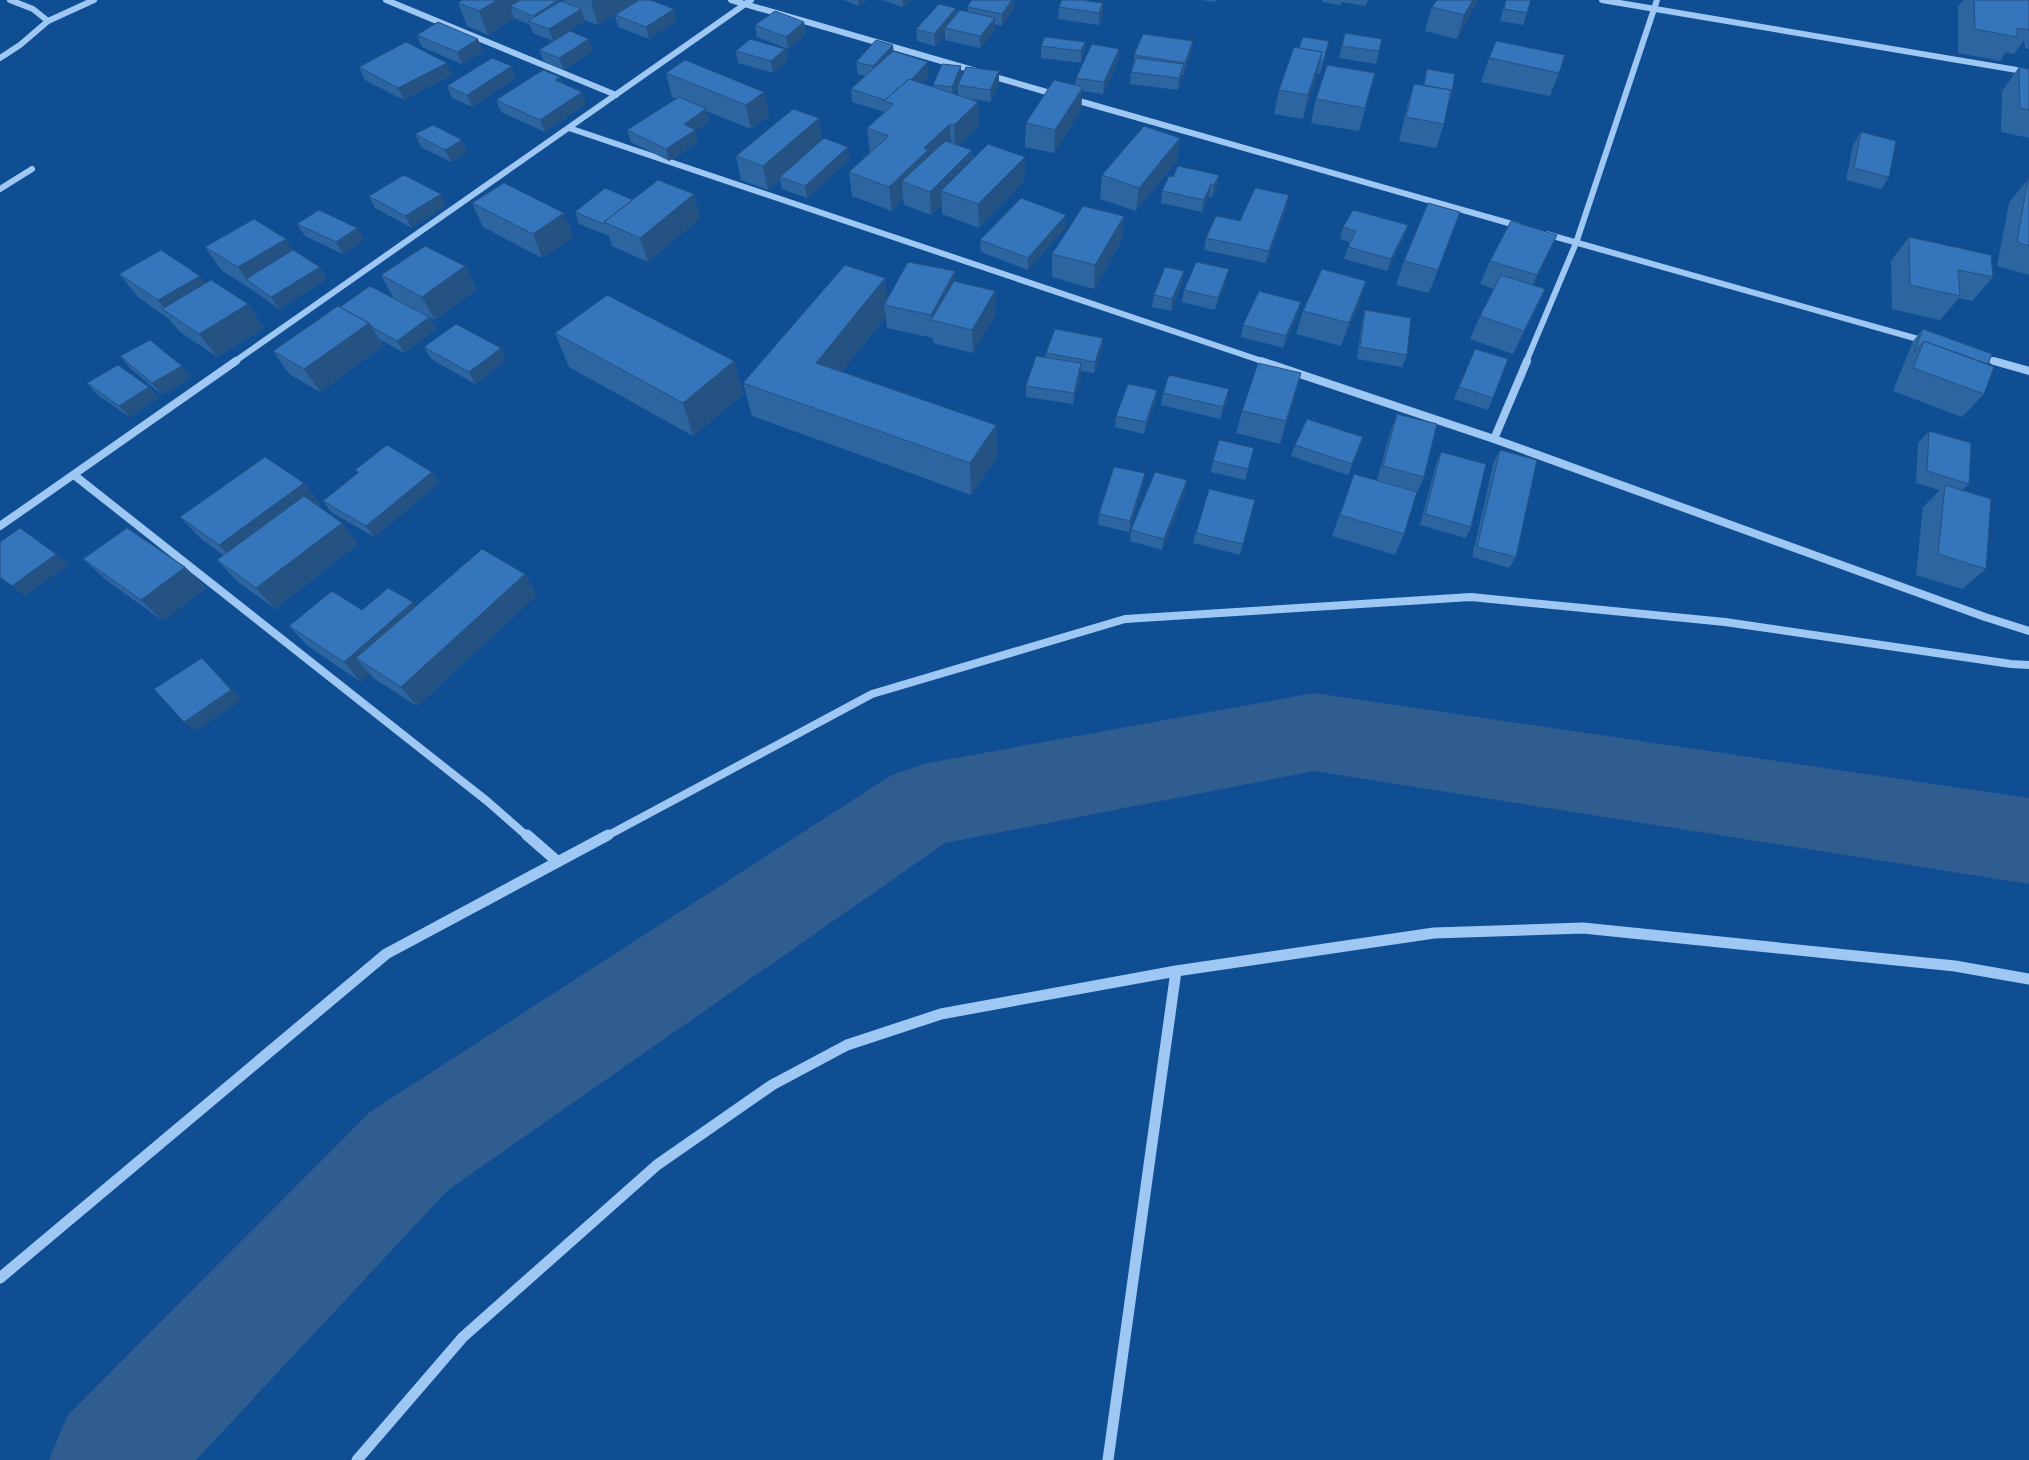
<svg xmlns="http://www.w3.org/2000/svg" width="2029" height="1460" viewBox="0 0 2029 1460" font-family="'IBM Plex Sans',sans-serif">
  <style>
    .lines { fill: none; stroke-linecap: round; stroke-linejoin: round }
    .river { fill: #305d90; fill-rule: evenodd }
    .minor-far2 { stroke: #9ec8f3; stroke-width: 6 }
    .minor-far1 { stroke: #9ec8f3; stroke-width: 8 }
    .minor { stroke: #9ec8f3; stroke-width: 11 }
    .wall { fill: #2d65a1; fill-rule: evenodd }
    .shaded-wall { fill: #245283 }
    .building { fill: #3475bb; stroke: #245283 }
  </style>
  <rect width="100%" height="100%" fill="#104e94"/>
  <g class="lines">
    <!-- river -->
    <path class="river" d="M1314,693l715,105v86l-715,-113 -369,72 -497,347 -252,270h-147l18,-44 303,-304 520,-336 33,-12z"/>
    <!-- minor-far2 -->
    <path class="minor-far2" d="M386,0l230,95
      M731,0l245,71
      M1602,0l427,72
      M48,21l46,-21
      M0,58l20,-13 28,-24 -15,-12 -23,-9
      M988,75l69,20
      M1072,99l447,127
      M569,128l696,234
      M0,189l32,-20
      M1546,234l379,107
      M1979,356l19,6
      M234,362l517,-362
      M1526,362l50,-119 81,-243"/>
    <!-- minor-far1 -->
    <path class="minor-far1" d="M1261,361l233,78 491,178 44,14
      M1994,361l35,10
      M1494,439l33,-78
      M74,475l413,326 41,36
      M0,526l236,-165
      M605,837l267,-143 253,-75 346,-22 254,25 286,42 18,1"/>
    <!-- minor -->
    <path class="minor" d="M527,835l31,27
      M0,1278l386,-324 222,-119
      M357,1460l106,-123 194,-172 115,-80 75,-40 94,-31 235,-43 258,-38 149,-5 372,38 74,13
      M1108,1460l68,-489"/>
  </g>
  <!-- wall -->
  <path class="wall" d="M462,0h99v2l3,1 -1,-3h75l-40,25 -14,-5 1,1 -32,20 -20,-8 -3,-8 -16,-7 -26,17 -21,-9 -9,-23z
    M844,0h23l-9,6z
    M882,0h30l-9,7z
    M1014,0v9l-12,17 -7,-2v6l-15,18 -35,-8v-6l-10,12 -18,-5 -1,-12 40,-21 1,6 11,-2 -1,-5z
    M1061,0h27v1l15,14 -4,10 -41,-6 1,-12 3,-7z
    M1201,0h15l-1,2z
    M1322,0h46l-3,6 -23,-4 -2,3 -18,-3z
    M1478,0l-21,39 -32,-8 7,-24z
    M1506,0h25l-4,13 -4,12 -23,-4z
    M1963,0h66v49l-4,-1 -1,-8 -10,14 -8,-2 -6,9 -42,-8v-46z
    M615,15l62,6 -28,18 -31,-12z
    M804,22l2,12 -18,15 -31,-12 -2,-12z
    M417,35l66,16 -21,13 -40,-17z
    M1382,39l-6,25 -37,-6 3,-12z
    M1085,42l-1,12 -3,9 -40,-5v-12z
    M785,49l2,12 -14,12 -35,-10 -2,-12z
    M1119,49l-1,12 -15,33 -21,-3 -1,19 -27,43 -29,-6 1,-24 49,-38 1,-7z
    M539,50l54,1 -29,19 -20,-8z
    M894,52l35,23 -8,8 13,4 -1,-2 28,-7 38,-7v12l-8,19 -21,-3 9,27 -20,19 13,5 1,9 52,-2 -1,24 -45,47 -37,-14v-9l-11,10 -27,-10 -1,-6 -11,12 -40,-15 -3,-24 21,-20 -3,-24 18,-16 -33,-10 -1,-13 15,-13 -8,-2 -2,-12zM958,87v8l-3,-1z
    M1191,53l-8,22h-1l-4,15 -48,-6 1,-12 3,-6v-11z
    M1326,53l-6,21 -3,-1 -14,46 -29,-5 5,-24z
    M1489,58l70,15 -9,23 -69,-14z
    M359,67l93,8 -48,25 -39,-20z
    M2019,67l10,2v69l-28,-6 1,-41z
    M1427,69l24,28 -3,7 -4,20 -8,24 -37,-7 8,-34 7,-23 9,1z
    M666,73l98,19 5,24 -18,13 -45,-18 3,11 -14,9 3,11 -29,19 -38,-19 -4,-12 50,-31 -5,-2z
    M1375,73l-16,58 -48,-8 5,-24z
    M560,77l2,6 24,21 -41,28 -44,-20 -5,-12z
    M516,78l-44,29 -20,-9 -5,-12z
    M1861,132l28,45 -8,12 -35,-9 7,-35z
    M415,134l53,18 -17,10 -30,-15z
    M1180,138l-3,23 -41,50 -36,-12 2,-24z
    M822,140l28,19 -43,39 -25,-9 -2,-10 -12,11 -27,-10 -5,-24z
    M1219,175l-2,12 -5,10h-3l-7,15 -41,-9 1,-12 11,-14z
    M2028,179h1v96l-32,-9 12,-63z
    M694,194l6,24 -52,44 -36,-16 -3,-10 -30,-12 -4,-12 58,-12z
    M369,196l77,10 -34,22 -37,-20z
    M472,203l92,10 9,24 -31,21 -59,-31z
    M1287,207l-21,56 -62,-13 2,-12z
    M1066,215v12l-38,43 -47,-18 -1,-12z
    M1124,216l-2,24 -28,49 -42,-12v-23z
    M297,224l60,4 7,12 -21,14 -38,-18z
    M1408,225l-4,12 -17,34 -43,-12 4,-12 2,-5 -10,-3 3,-12z
    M1451,235l-22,58 -33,-8 8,-24z
    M1557,235l-24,50 12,4 -32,65 -43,-15 10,-23 14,-27 -14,-5 10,-23z
    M1909,237l84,40 -21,24 -13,-3 -19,22 -48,-11 -1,-48z
    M205,247l88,3 27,17 7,12 -48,30 -25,-18 -33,-21z
    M465,266l12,23 -42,31 -24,-13 18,10 7,12 -32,24 -25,-14 4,7 -63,46 -31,-18 -16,-23 67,-44 54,-8 -13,-24z
    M955,271v11l40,9 1,23 -23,39 -40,-10v-5l-46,-10 -1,-11 -45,55 155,53 1,32 -26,38 -219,-79 -9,-33 142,-105 2,21z
    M1184,271l-2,12 -11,28 -19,-4 2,-12z
    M119,274l87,9 42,21 16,24 -47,29 -37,-25 -11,-13 -31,-22z
    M1226,281l-11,29 -33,-8 2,-12z
    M1359,304l-18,42 -45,-12 7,-23z
    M1365,310l42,45 -5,12 -45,-8 5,-37z
    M1298,314l-15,34 -42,-11 2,-12z
    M1923,329l61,65 -22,23 -69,-26 20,-50z
    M555,333l179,28 9,33 -50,42 -124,-69z
    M1103,338l-1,11 -8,24 -13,-2v4l-8,29 -47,-7v-11l19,-29 1,-4z
    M424,347l82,13 -31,24 -44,-25z
    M1475,349l18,49 -5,12 -34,-11z
    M120,356l71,22 -29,17 -32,-27z
    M87,383l62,4 10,11 -30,19 -31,-22z
    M1157,390l-2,12 -11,32 -29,-7 1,-11z
    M1163,393l64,8 -7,18 -59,-14z
    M1295,396l-15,48 -44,-11 6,-22z
    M1397,414l27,63 -9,20 -11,37 -9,21 -63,-19 22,-62 23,7 12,-45z
    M1929,431l40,53 -7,6 24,79 -24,20 -46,-14 7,-68 17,-17 -24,-7 2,-40z
    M1295,445l64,4 -11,26 -57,-19z
    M1254,448l-9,32 -34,-8 2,-11z
    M1500,450l16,107 -7,11 -37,-11 22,-96z
    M1441,452l30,75 -5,11 -46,-13 16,-61z
    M355,470l77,2 7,11 -65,54 -43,-25 -8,-11 35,-27z
    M1145,473l-2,11 -14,48 -31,-7 1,-11z
    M1187,480l-2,12 -23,58 -32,-9 1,-11z
    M304,483l17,22 -2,2 23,16 16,21 -83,65 -38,-28 -20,-21 6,-5 -23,-17 -20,-21z
    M1255,500l-15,55 -47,-12 3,-10z
    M83,559l102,8 21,21 -43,33 -57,-41z
    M525,574l12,21 -120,111 -44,-28 -3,-4 -9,8 -53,-36 -19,-20 73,-16 54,-4z"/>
  <!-- shaded-wall -->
  <path class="shaded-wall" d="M497,0h47l-34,6 4,12 -26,17 -9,-24z
    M558,0h3l3,11 -28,13 -3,-8z
    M594,0h44l-40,25 -7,-23z
    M858,0h9l-9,6z
    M902,0h10l-9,7z
    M1012,0h2v9l-12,17v-12z
    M1473,0h5l-21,39 7,-24z
    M1103,3v12l-4,10v-12z
    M956,8l1,12 -12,8v6l-10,12 -1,-12z
    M581,9l4,12 -32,20 -4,-12z
    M674,9l3,12 -28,18 -3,-12z
    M995,18v12l-15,18v-12z
    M804,22l2,12 -18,15 -2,-12z
    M478,39l5,12 -21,13 -5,-12z
    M589,39l4,12 -29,19 -5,-12z
    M1193,41l-2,12 -8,22 2,-12z
    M1329,41l-3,12 -6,21 3,-12z
    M1085,42l-1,12 -3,9v-12z
    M893,45l1,12 -20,22 -1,-13z
    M785,49l2,12 -14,12 -2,-12z
    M1119,49l-1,12 -15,33 1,-12z
    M1322,52l-5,24 -14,43 5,-24z
    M928,62l1,13 -35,35v-6l-4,-2z
    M447,63l5,12 -48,25 -6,-12z
    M1184,64l-2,12 -4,14 1,-12z
    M512,66l4,12 -44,29 -5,-12z
    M961,66v12l-3,7v2l-5,12 -1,-12z
    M999,71v12l-8,19 -1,-12z
    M560,77l4,12 -9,-9z
    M1083,87l-2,23 -27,43 1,-23z
    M582,92l4,12 -41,28 -5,-12z
    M764,92l5,24 -18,13 -5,-24z
    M978,102l1,24 -24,23 -1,-24z
    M706,109l3,13 -14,9 3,11 -29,19 -3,-12 18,-25z
    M819,118l4,24 -43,35v2l-12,11 -5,-24z
    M950,124l1,23 -49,34 1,18 -11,12 -3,-24 35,-39z
    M1180,138l-3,23 -41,50 3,-23z
    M462,140l6,12 -17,10 -6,-12z
    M848,147l2,12 -43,39 -2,-12z
    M972,150l1,24 -32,17 1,14 -11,10 -1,-23z
    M1025,157l-1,24 -45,47 -1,-24z
    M1219,175l-2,12 -5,10 2,-12z
    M1211,184l-2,13 -7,15 2,-12z
    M441,194l5,12 -34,22 -7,-12z
    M694,194l6,24 -52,44 -8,-24z
    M1289,195l-2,12 -21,56 3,-12z
    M564,213l9,24 -31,21 -9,-24z
    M1066,215v12l-38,43v-12z
    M1124,216l-2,24 -28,49 1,-24z
    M1408,225l-4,12 -17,34 4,-12z
    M357,228l7,12 -21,14 -7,-12z
    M1557,235l-11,24 -20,40 11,-24z
    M286,239l14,23 -54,17 8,12 -16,-24z
    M465,266l12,23 -42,31 -13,-23z
    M320,267l7,12 -48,30 -8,-12z
    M1229,269l-3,12 -11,29 3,-12z
    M955,271l1,24 -24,25 -1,-5z
    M1184,271l-2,12 -11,28 1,-12z
    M200,276l17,23 -48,15 -11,-14z
    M885,278l3,28 -4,-1 2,12 -64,79 -6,-33z
    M1366,281l-7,23 -18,42 8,-23z
    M1545,289l-11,24 -21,41 11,-23z
    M995,291l1,23 -23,39 -1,-23z
    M1301,302l-3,12 -15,34 3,-12z
    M248,304l16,24 -47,29 -18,-23z
    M429,317l7,12 -32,24 -7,-12z
    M369,323l14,23 -63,46 -16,-23z
    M1103,338l-1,11 -8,24 1,-11z
    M501,348l5,12 -31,24 -6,-12z
    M734,361l9,33 -50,42 -10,-33z
    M1081,363v12l-8,29 1,-11z
    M182,366l9,12 -29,17 -10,-12z
    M1301,373l-6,23 -15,48 6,-23z
    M149,387l10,11 -30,19 -10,-11z
    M1229,389l-2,12 -7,18 3,-12z
    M1157,390l-2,12 -11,32 2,-12z
    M996,425l1,32 -26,38 -1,-32z
    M1363,437l-4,12 -11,26 4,-11z
    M432,472l7,11 -65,54 -8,-11z
    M1145,473l-2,11 -14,48 1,-11z
    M1187,480l-2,12 -23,58 2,-11z
    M304,483l17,22 -83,61 -19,-21z
    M342,523l16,21 -83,65 -19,-21z
    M56,554l12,11 -43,31 -13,-10z
    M185,567l21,21 -43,33 -22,-21z
    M525,574l12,21 -120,111 -16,-19z
    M413,602l15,20 -72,36 14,16 -9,8 -17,-20z
    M202,658l10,10 30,32 -47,31 -11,-9z"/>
  <!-- building -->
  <path class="building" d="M462,0h35l-18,11 -21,-8z
    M521,0h37l-25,16 -23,-10z
    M639,0h11l24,9 -28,18 -31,-12z
    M972,0h40l-10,14 -35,-7z
    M1062,0h25l-1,1 17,2 -4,10 -40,-6z
    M1437,0h36l-9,15 -32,-8z
    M1506,0h25l-4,13 -23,-4z
    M1974,0h55v30l-12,-2v9l-42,-8z
    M561,1l20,8 -32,20 -21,-8z
    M939,4l17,4 -22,26 -18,-5z
    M960,10l35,8 -15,18 -35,-8z
    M775,11l29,11 -18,15 -31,-12z
    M438,22l40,17 -21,13 -40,-17z
    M570,31l19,8 -30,19 -20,-8z
    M1345,33l37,6 -3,12 -37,-5z
    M1143,34l50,7 -8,22 -51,-8z
    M1045,37l40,5 -4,9 -40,-5z
    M1303,37l26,4 -6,21 -3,-1 2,-9 -23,-4z
    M750,39l35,10 -14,12 -35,-10z
    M876,40l17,5 -20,21 -17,-4z
    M1496,41l69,14 -6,18 -70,-15z
    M406,42l41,21 -49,25 -39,-21z
    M1092,44l27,5 -15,33 -28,-4z
    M1294,47l28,5 -14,43 -29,-5z
    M893,51l35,11 -17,18 -2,-1 -24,21 -34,-11z
    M492,58l20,8 -45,29 -20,-9z
    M1136,58l48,6 -5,14 -48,-6z
    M685,60l79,32 -18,13 -80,-32z
    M942,64l19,2 -9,21 -19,-2z
    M1327,65l48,8 -10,35 -49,-9z
    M966,67l33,4 -9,19 -32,-5z
    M2019,67l10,2v41l-9,-2z
    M1427,69l28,5 -4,23 -1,-1 1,-6 -27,-5z
    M543,70l17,7 -5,3 27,12 -42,28 -44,-20z
    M909,79l69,23 -24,23 -4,-1 -26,24 4,2 -39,37 -40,-15 40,-36 -22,-8 27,-24 -10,-3z
    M1054,80l29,7 -28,43 -29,-7z
    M1414,84l37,6 -7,34 -38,-7z
    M679,97l27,12 -22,15 11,6 -29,19 -39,-19z
    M793,109l26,9 -56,48 -27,-10z
    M433,125l29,15 -17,10 -30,-16z
    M1144,126l36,12 -41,50 -37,-13z
    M1861,132l35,9 -7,36 -35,-9z
    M824,138l24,9 -43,39 -25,-9z
    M945,141l27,9 -42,42 -28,-11z
    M988,144l37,13 -47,47 -37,-13z
    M1178,166l41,9 -5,10 -3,-1 -7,16 -42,-9 7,-15 4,1z
    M404,175l37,19 -36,22 -36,-20z
    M2028,179h1v67l-12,-4z
    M658,180l36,14 -54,44 -36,-16z
    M504,183l60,30 -31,21 -61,-31z
    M605,188l28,12 -29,22v2l-29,-12z
    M1255,188l34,7 -20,56 -63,-13 10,-22 24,5z
    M1021,198l45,17 -38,43 -48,-18z
    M1428,203l32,9 -22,58 -34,-9z
    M1083,206l41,10 -29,49 -43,-11z
    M319,210l38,18 -21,14 -39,-18z
    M1353,210l55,15 -17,34 -43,-12 8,-16 -13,-4z
    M254,219l32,20 -48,28 -33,-20z
    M1511,221l46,14 -20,40 -47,-14z
    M1909,237l82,18 2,22 -35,-7 2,26 -50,-11z
    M425,246l40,20 -43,31 -41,-22z
    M161,250l39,26 -42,24 -39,-26z
    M293,250l27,17 -49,30 -25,-18z
    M908,262l47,9 -24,44 -47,-10z
    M1196,262l33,7 -11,29 -34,-8z
    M845,265l40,13 -69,85 180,62 -26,38 -227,-80z
    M1165,267l19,4 -12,28 -18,-4z
    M1322,269l44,12 -17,42 -46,-12z
    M1501,275l44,14 -21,42 -44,-15z
    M211,280l37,24 -49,30 -37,-25z
    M954,281l41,10 -23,39 -41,-10z
    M370,286l59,31 -32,24 -25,-14 -3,-4 -29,-16z
    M1259,291l42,11 -15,34 -43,-11z
    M607,295l127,66 -51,42 -128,-70z
    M338,306l31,17 -65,46 -31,-18z
    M1365,310l46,8 -4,37 -47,-8z
    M456,324l45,24 -32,24 -45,-25z
    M1055,329l48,9 -8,24 -49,-9z
    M1923,329l69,25 -4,10 -64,-23 -10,12z
    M150,340l32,26 -30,17 -32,-27z
    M1924,341l70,26 -10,27 -71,-26z
    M1475,349l33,10 -15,39 -34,-11z
    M1036,356l45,7 -7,30 -48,-7z
    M1258,363l43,10 -15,48 -44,-10z
    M118,365l31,22 -30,19 -32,-23z
    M1169,375l60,14 -6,18 -60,-14z
    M1128,384l29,6 -11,32 -30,-6z
    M1397,414l40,10 -13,53 -41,-11z
    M1307,419l56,18 -11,27 -57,-19z
    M1929,431l42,12 -2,41 -42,-13z
    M1219,440l35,8 -6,21 -35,-8z
    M387,445l45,27 -66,54 -43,-25 36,-29 -4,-2z
    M1500,450l37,10 -21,97 -39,-10z
    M1441,452l45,12 -15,63 -46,-13z
    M265,457l39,26 -85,62 -39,-28z
    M1114,467l31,6 -15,48 -31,-7z
    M1155,472l32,8 -23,59 -33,-9z
    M1354,474l63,18 -13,42 -64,-19z
    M1945,485l46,14 -5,70 -48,-15z
    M1209,489l46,11 -12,44 -47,-11z
    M304,496l38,27 -86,65 -39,-28z
    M20,528l36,26 -44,32 -12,-9v-35z
    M127,528l58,39 -44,33 -58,-41z
    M482,549l43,25 -124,113 -45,-29z
    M388,588l25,14 -69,60 -55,-36 43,-35 30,19z
    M202,658l29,32 -47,32 -30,-33z"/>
</svg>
